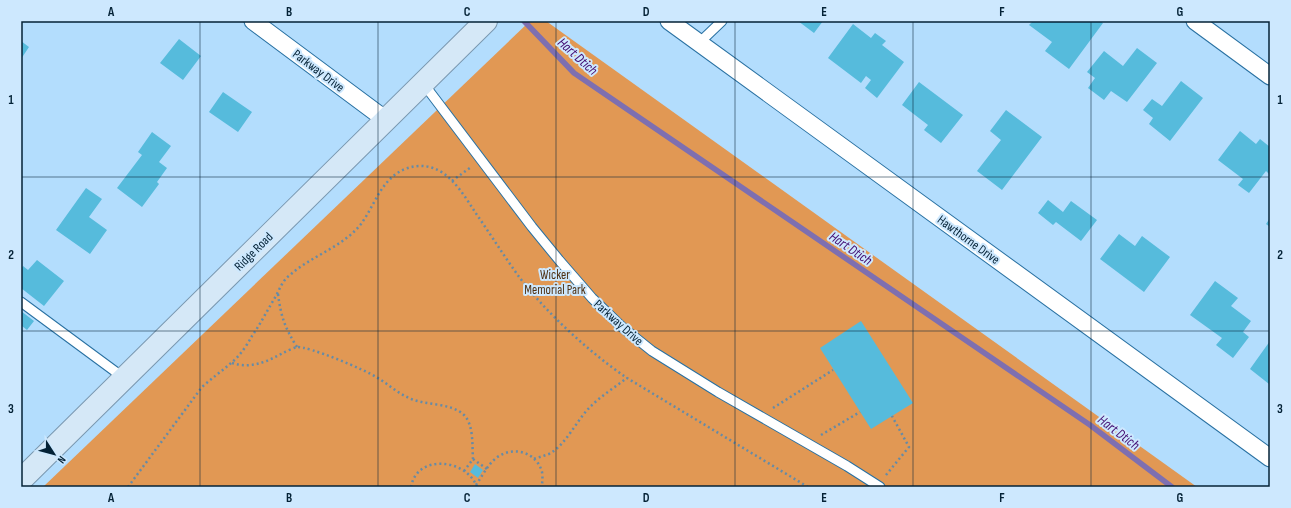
<svg xmlns="http://www.w3.org/2000/svg" width="1291" height="508" viewBox="0 0 1291 508" font-family="'Sofia Sans Condensed',sans-serif">
  <style>
    .green { fill: #e19854 }
    .lines { fill: none; stroke-linecap: round; stroke-linejoin: round }
    .stream { stroke: #7e6fb0; stroke-width: 5.5 }
    .building { fill: #56bbdc }
    .lane-casing { stroke: #2971a2; stroke-width: 11 }
    .street-casing { stroke: #2971a2; stroke-width: 19 }
    .primary-casing { stroke: #7a98b0; stroke-width: 24 }
    .path { stroke: #668ba6; stroke-width: 2.5; stroke-dasharray: 2 3; stroke-linecap: butt }
    .lane { stroke: #fff; stroke-width: 9 }
    .street { stroke: #fff; stroke-width: 17 }
    .primary { stroke: #d5e8f7; stroke-width: 22 }
    .grid { fill: none; stroke: #042236; stroke-width: 1; stroke-opacity: 0.55 }
    .labels { text-anchor: middle; stroke-width: 4; stroke-linejoin: round; paint-order: stroke }
    .street-label { font-size: 13px; fill: #042236; stroke: #cde8fe }
    .park-label { font-size: 13px; fill: #4e3012; stroke: #cde8fe }
    .water-label { font-size: 14px; font-style: italic; fill: #420b71; stroke: #cde8fe }
    .neatline { fill: none; stroke: #042236; stroke-width: 1.5 }
    .grid-label { font-size: 13px; text-anchor: middle; font-weight: bold; fill: #042236 }
  </style>
  <rect width="100%" height="100%" fill="#b3ddfd"/>
  <!-- green -->
  <path class="green" d="M530,21h16l651,466h-1154z"/>
  <g class="lines">
    <!-- stream -->
    <path class="stream" d="M524,21l50,52 516,352 82,62"/>
  </g>
  <!-- building -->
  <path class="building" d="M798,21h25l-9,12z
    M1033,21h41l2,1 1,-1h23l3,2 -34,46 -24,-18 7,-9 -23,-17z
    M853,24l18,14 4,-5 11,8 -4,4 22,17 -27,36 -12,-10 6,-8 -5,-4 -5,7 -33,-25z
    M179,39l22,17 -18,24 -23,-17z
    M21,41l8,6 -8,12z
    M1137,48l20,15 -30,39 -16,-11 -7,9 -16,-12 7,-10 -8,-6 17,-21 19,15z
    M1181,81l22,17 -33,43 -21,-17 4,-6 -10,-8 9,-11 10,7z
    M919,82l44,33 -22,28 -17,-13 4,-5 -26,-20z
    M223,92l29,20 -14,20 -29,-20z
    M1006,110l36,27 -40,53 -25,-19 24,-31 -11,-9z
    M1240,131l16,13 4,-5 10,8v28l-4,-4 -17,22 -11,-8 5,-6 -25,-19z
    M152,132l19,14 -12,16 8,6 -10,14 2,2 -17,23 -25,-19 25,-33 -4,-3z
    M86,188l16,11 -13,18 18,13 -17,24 -34,-24z
    M1048,200l15,12 8,-11 26,19 -16,21 -25,-19 -3,3 -15,-12z
    M1270,218v9l-4,-3z
    M1119,234l16,12 7,-10 28,21 -26,35 -44,-33z
    M37,260l27,21 -20,25 -23,-18v-19l2,-3 5,4z
    M1215,281l23,17 -7,8 20,15 -8,11 6,5 -16,21 -17,-13 6,-7 -32,-23z
    M21,311l13,10 -7,9 -5,-4 -1,1z
    M861,321l52,82 -42,26 -51,-81z
    M1270,341v42l-1,1 -19,-15z
    M475,464l8,6 -5,8 -8,-6z"/>
  <g class="lines">
    <!-- lane casing -->
    <g class="lane-casing">
      <path id="lane" d="M699,43l23,-22
        M423,83l109,144 27,33 33,38 30,29 30,24 66,41 129,74 33,21
        M21,302l103,76"/>
    </g>
    <!-- street casing -->
    <g class="street-casing">
      <path id="street" d="M253,21l133,99
        M669,21l601,437
        M1195,21l75,55"/>
    </g>
    <!-- primary casing -->
    <g class="primary-casing">
      <path id="primary" d="M21,480l465,-459"/>
    </g>
    <!-- path -->
    <path class="path" d="M452,181l19,-14
      M278,294c3,23 7,34 19,53
      M232,363c19,6 34,-1 51,-10 4,-2 10,-5 14,-6 11,-1 69,23 79,30 11,6 20,15 31,20 16,9 44,5 57,18 10,10 8,31 9,44
      M773,408l60,-38
      M821,435l39,-23
      M534,459c5,-2 10,-3 15,-5 17,-9 27,-33 41,-47 11,-11 25,-20 37,-29
      M464,471l9,-12 14,10
      M886,475l23,-28 -17,-31
      M476,485c7,-10 13,-23 23,-29 16,-10 38,-3 43,16 1,5 0,10 0,15
      M128,487l74,-100c10,-9 20,-16 29,-24 9,-7 16,-18 21,-27 9,-13 16,-27 24,-40 4,-8 7,-16 14,-21 21,-19 53,-28 71,-51 14,-19 20,-45 44,-55 13,-5 26,-4 38,4 13,9 23,25 32,39 14,20 27,41 42,62 27,37 72,78 110,104l181,109
      M411,487c6,-34 56,-28 66,0"/>
    <!-- lane -->
    <use href="#lane" class="lane"/>
    <!-- street -->
    <use href="#street" class="street"/>
    <!-- primary -->
    <use href="#primary" class="primary"/>
  </g>
  <!-- grid -->
  <path class="grid" d="M200,21v466M378,21v466M556,21v466M735,21v466M913,21v466M1091,21v466M21,177h1249M21,331h1249"/>
  <g class="labels">
    <!-- street labels -->
    <g class="street-label">
      <text transform="translate(319 70) rotate(37)" y="5">Parkway Drive</text>
      <text transform="translate(969 239) rotate(36)" y="5">Hawthorne Drive</text>
      <text transform="translate(253 251) rotate(-45)" y="5">Ridge Road</text>
      <text transform="translate(619 322) rotate(42)" y="5">Parkway Drive</text>
    </g>
    <!-- park labels -->
    <g class="park-label">
      <text x="555" y="279">Wicker<tspan x="555" dy="15">Memorial Park</tspan></text>
    </g>
    <!-- water labels -->
    <g class="water-label">
      <text transform="translate(578 56) rotate(42)" y="5">Hart Dtich</text>
      <text transform="translate(851 248) rotate(34)" y="5">Hart Dtich</text>
      <text transform="translate(1119 432) rotate(37)" y="5">Hart Dtich</text>
    </g>
  </g>
  <!-- border -->
  <rect width="1291" height="508" fill="none" stroke="#cde8fe" stroke-width="44"/>
  <!-- north arrow -->
  <g transform="translate(54 454) rotate(126)" stroke="#cde8fe" stroke-width="3" paint-order="stroke">
  <path d="M0-3L7 15L0 10L-7 15Z" fill="#042236"/>
  <text y="-6" font-size="11" font-weight="bold" text-anchor="middle" fill="#042236">N</text>
  </g>
  <rect x="22" y="22" width="1247" height="464" class="neatline"/>
  <g class="grid-label">
    <text x="111" y="16">A</text>
    <text x="289" y="16">B</text>
    <text x="467" y="16">C</text>
    <text x="646" y="16">D</text>
    <text x="824" y="16">E</text>
    <text x="1002" y="16">F</text>
    <text x="1180" y="16">G</text>
    <text x="11" y="104">1</text>
    <text x="1280" y="104">1</text>
    <text x="11" y="259">2</text>
    <text x="1280" y="259">2</text>
    <text x="11" y="413">3</text>
    <text x="1280" y="413">3</text>
    <text x="111" y="502">A</text>
    <text x="289" y="502">B</text>
    <text x="467" y="502">C</text>
    <text x="646" y="502">D</text>
    <text x="824" y="502">E</text>
    <text x="1002" y="502">F</text>
    <text x="1180" y="502">G</text>
  </g>
</svg>
